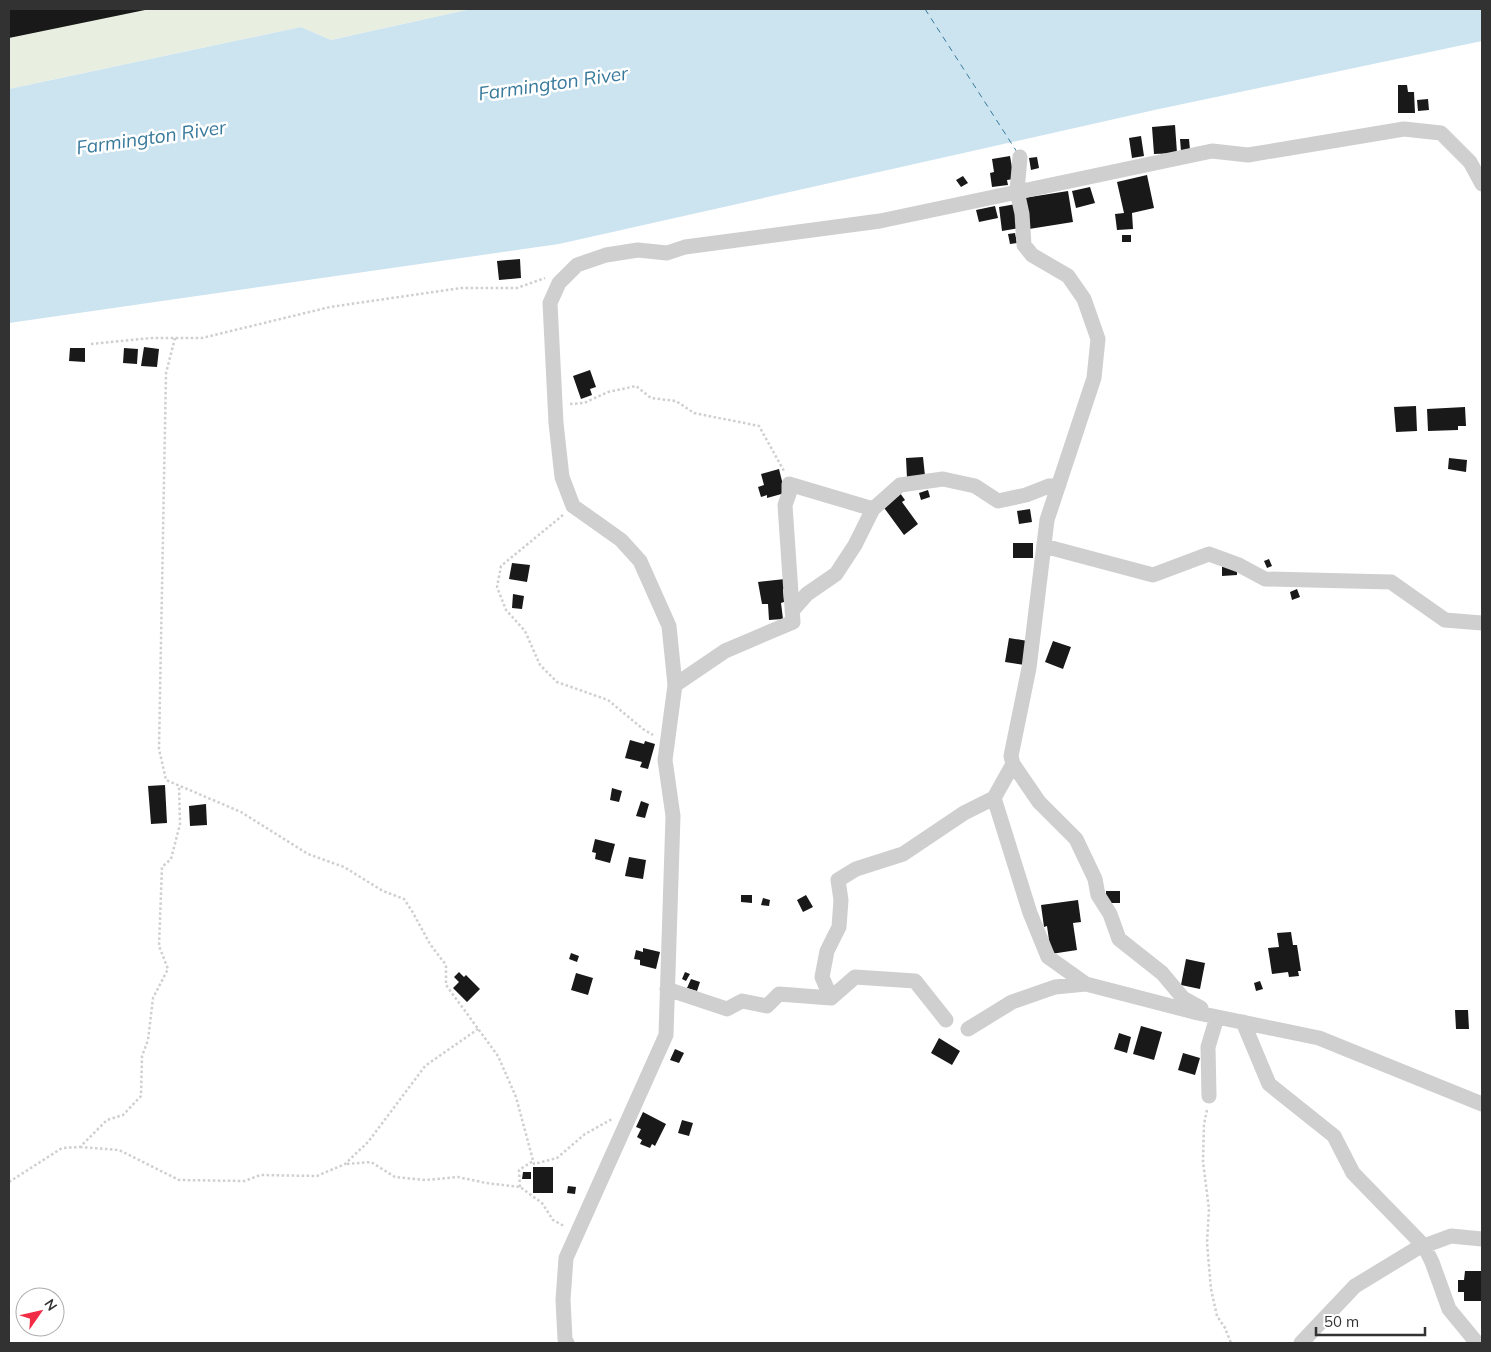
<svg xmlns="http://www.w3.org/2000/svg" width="1491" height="1352" viewBox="0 0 1491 1352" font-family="Mulish,sans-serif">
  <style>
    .green { fill: #e9efe0 }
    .water { fill: #cce3f0 }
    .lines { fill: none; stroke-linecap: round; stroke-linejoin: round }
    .ferry { stroke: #397a9c; stroke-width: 1; stroke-dasharray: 6 5; stroke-linecap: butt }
    .building { fill: #191919 }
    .path { stroke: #cfcfcf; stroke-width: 2.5; stroke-dasharray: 2.5 2.5; stroke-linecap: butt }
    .minor { stroke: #cfcfcf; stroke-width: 15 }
    .labels { text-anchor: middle; stroke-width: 5; stroke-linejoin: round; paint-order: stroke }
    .water-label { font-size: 19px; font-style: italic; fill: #397a9c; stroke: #fff }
  </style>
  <rect width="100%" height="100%" fill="#fff"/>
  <!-- green -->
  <path class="green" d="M9,9h462l-140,31 -30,-13 -292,62z"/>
  <!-- water -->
  <path class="water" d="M471,9h1011v32l-323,68 -600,135 -550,79v-234l292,-62 30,13z"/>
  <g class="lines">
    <!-- ferry -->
    <path class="ferry" d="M925,9l92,143"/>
  </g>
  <!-- building -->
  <path class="building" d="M9,9h136v1l-136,28z
    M1398,85h9l1,7h6l1,21h-17z
    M1428,99l1,11 -11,1 -1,-11z
    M1175,125l2,28 -23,1 -2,-27z
    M1141,136l3,20 -12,2 -3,-20z
    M1180,139h9l1,11 -9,1z
    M1010,156l4,23 -7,1 1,5 -16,2 -2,-14 4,-1 -2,-13z
    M1037,157l2,11 -8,2 -2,-12z
    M1147,175l7,33 -22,5 1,16 -16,1 -2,-16 9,-1 -7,-31z
    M963,176l5,7 -7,4 -5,-7z
    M1090,187l5,16 -19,5 -4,-17z
    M1068,191l5,31 -44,7 -5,-31z
    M1016,204l3,24 -17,3 -3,-24z
    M995,206l3,12 -19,4 -3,-12z
    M1015,233l2,10 -7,1 -2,-10z
    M1122,235h9v7h-9z
    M520,259l1,19 -22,2 -2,-19z
    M144,347l15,2 -2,18 -16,-1z
    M70,348h15v14l-16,-1z
    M124,348l14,1 -1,15 -14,-1z
    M590,370l6,17 -6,2 2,6 -11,4 -8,-23z
    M1416,406l1,25 -21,1 -2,-25z
    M1465,407l1,19h-8v4l-30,1 -1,-22z
    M923,457l2,19 -18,2 -1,-20z
    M1449,458l18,2 -1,12 -18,-3z
    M779,469l6,24 -18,5v-3l-6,2 -3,-10 6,-2 -3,-11z
    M928,490l2,7 -9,3 -2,-7z
    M900,493l5,7 -3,2 16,22 -14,11 -22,-30z
    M1030,509l2,13 -13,2 -2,-13z
    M1013,543h20v15h-20z
    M1269,559l3,7 -5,2 -3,-7z
    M512,563l18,2 -3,17 -18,-3z
    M1237,566v9l-15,1v-9z
    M785,579v10h-2l1,13 -3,1 2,16 -14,1 -1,-16h-6l-4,-22z
    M1297,589l3,8 -8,3 -2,-8z
    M513,594l11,2 -2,13 -10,-1z
    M1009,638l19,3 -3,24 -20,-3z
    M1053,641l18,6 -8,22 -18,-7z
    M630,740l14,4 1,-3 10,3 -7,25 -8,-2 2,-5 -17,-4z
    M165,785l2,38 -16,1 -3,-38z
    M612,788l10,3 -3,11 -9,-2z
    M641,801l8,3 -4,14 -9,-2z
    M206,804l1,21 -17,1 -1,-20z
    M595,839l20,5 -5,19 -15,-4 1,-6 -4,-1z
    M629,857l17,3 -3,19 -18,-3z
    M1106,891h14v12h-14z
    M741,895h11v8l-11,-1z
    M806,895l7,12 -10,5 -6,-12z
    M763,898l7,2 -1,6 -8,-1z
    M1078,900l3,22 -8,1 4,27 -26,4 -4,-28 -3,1 -3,-22z
    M1291,932l2,13h4l4,26h-3l1,5 -10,1 -1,-5 -16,2 -4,-26 11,-1 -2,-14z
    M643,948l17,4 -4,17 -16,-4v-5l-6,-1 2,-9 7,2z
    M571,953l8,3 -2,6 -8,-3z
    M1186,959l19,4 -5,26 -19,-4z
    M459,972l5,5 2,-2 14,14 -13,13 -14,-14 6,-6 -5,-5z
    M685,972l5,2 -4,7 -4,-2z
    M576,973l17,5 -5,17 -17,-5z
    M691,979l9,3 -3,9 -10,-3z
    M1260,981l3,8 -7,2 -2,-8z
    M1455,1010h13l1,19h-13z
    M1141,1026l21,6 -8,28 -21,-6z
    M1119,1033l12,4 -4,16 -13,-4z
    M939,1038l21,13 -8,14 -21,-12z
    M675,1049l9,4 -5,10 -9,-3z
    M1183,1053l17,5 -5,17 -17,-5z
    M643,1112l23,12 -11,22 -3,-2 -2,4 -10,-4 2,-4 -5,-3 4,-8 -5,-2z
    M682,1120l11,3 -4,13 -11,-3z
    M533,1167h20v26h-20z
    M523,1172h8v7h-9z
    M568,1186l8,1 -1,7 -8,-1z
    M1465,1271h17v30h-18v-9h-6v-12h6z"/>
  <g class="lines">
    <!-- path -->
    <path class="path" d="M175,338l-9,35 -7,376 7,31 75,32 67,42 36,13 39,24 21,8 8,12 18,33 16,21v20l52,71 18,41 18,67 23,-6 28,-24 27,-15
      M91,344l61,-6h50l128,-31 131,-19h56l28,-10
      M570,404l14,-1 24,-11 28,-6 15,12 25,3 18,12 65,13 25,45
      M563,515l-62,51 -4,21 9,23 19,21 15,34 17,17 51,18 35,29 10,6
      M1207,1110l-3,14 -1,38 6,47 -2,34 4,46 6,27 8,12 6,15
      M80,1147l39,3 60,30 66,1 15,-6 57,1 28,-12 23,-22 57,-76 53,-37
      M347,1164l24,-2 24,15 31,3 32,-3 28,6 34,4 22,16 11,17 11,6
      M9,1182l53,-34 18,-1 27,-27 16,-5 18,-19 1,-40 6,-16 5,-42 15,-29 -9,-23 3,-79 9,-8 9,-35 -1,-39
      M520,1187l-1,-17 14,-9"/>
    <!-- minor -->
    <path class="minor" d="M1020,157l-3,34 5,23 2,31 8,10 36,21 16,23 14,40 -4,39 -47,142 -18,148 -18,88 2,8 -19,34 36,115 18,44 38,27
      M1044,546l109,29 56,-21 30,11 26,14 126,3 54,38 37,3
      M792,611l15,-17 29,-20 19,-29 18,-36
      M675,685l50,-34 68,-29 -8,-117 4,-11v-10l84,25 27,-24 43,-6 32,7 23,15 28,-6 23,-9 10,-1
      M1013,764l26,38 37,37 19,40 3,16 12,19 9,25 43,34 21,25 18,10
      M667,989l60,20 15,-8 25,5 12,-12 52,4 24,-21 60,4 31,39
      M831,998l-9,-21 5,-26 12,-24 2,-27 -3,-20 18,-11 47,-15 61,-41 30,-15
      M1243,1022l26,62 65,52 19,37 71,73 8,16 17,47 28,34
      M968,1029l44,-27 43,-15 31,-3 112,29 121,25 163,66
      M1209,1096l-1,-49 9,-30
      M567,1343l-2,-4 -2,-39 3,-42 100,-223 7,-219 -8,-56 10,-75 -6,-59 -29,-65 -19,-21 -48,-34 -11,-29 -6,-54 -6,-120 9,-20 18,-18 29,-10 32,-5 29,3 18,-6 195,-26 332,-70 36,4 156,-26 37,4 29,29 12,22
      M1301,1343l54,-57 61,-37 35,-13 31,3"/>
  </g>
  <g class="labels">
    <!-- water labels -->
    <g class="water-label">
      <text transform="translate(553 83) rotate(-8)" y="7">Farmington River</text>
      <text transform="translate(151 137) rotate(-8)" y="7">Farmington River</text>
    </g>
  </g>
  <!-- border -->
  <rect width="1491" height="1352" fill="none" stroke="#323232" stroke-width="20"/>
  <!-- north arrow -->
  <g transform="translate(40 1312) rotate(56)"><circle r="24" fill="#ffffff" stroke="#adadad"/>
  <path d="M0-4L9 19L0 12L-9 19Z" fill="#f12c45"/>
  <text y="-8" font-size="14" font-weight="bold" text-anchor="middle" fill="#323232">N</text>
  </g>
  <!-- scale -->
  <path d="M1316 1327v8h109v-8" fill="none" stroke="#323232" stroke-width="2.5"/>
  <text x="1324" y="1327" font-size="15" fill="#323232" stroke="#ffffff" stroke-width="4" paint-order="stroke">50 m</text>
</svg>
